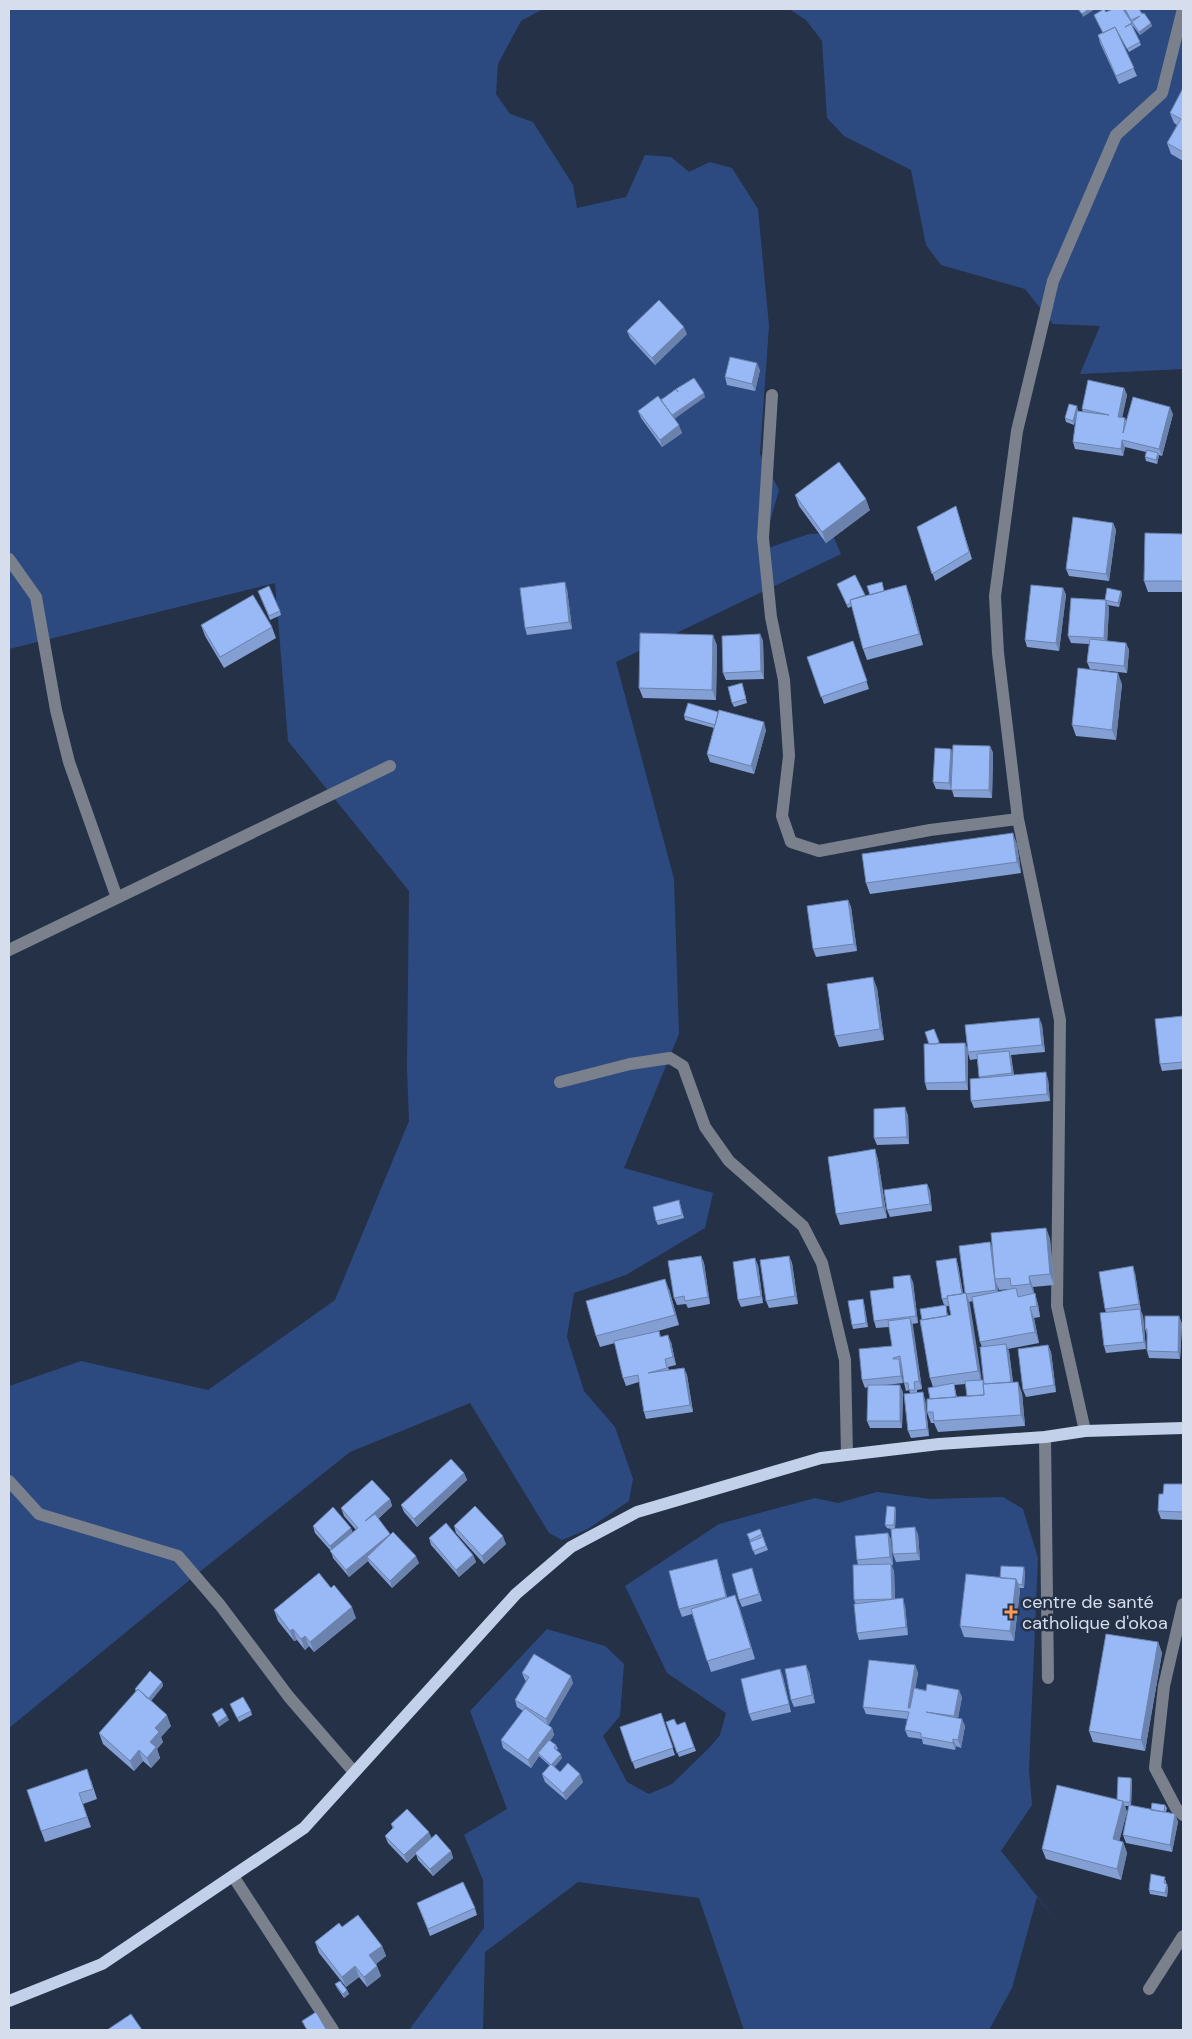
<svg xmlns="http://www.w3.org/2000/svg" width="1192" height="2039" viewBox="0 0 1192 2039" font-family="'DM Sans',sans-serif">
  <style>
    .green { fill: #2d4a80 }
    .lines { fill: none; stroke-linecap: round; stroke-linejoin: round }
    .minor { stroke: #7a808c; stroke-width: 12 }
    .major { stroke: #c2d0e9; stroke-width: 12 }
    .wall { fill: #839fd4; fill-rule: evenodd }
    .shaded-wall { fill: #6a82ac }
    .building { fill: #98b9f6; stroke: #6a82ac }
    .poi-dot { fill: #ff9b5a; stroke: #243147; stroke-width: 2 }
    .labels { text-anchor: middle; stroke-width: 5; stroke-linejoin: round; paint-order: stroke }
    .poi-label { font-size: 18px; fill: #d6deed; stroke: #243147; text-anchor: start }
  </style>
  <rect width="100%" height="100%" fill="#243147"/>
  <!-- green -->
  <path class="green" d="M9,9h534l-22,12 -23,43 -2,30 14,20 23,8 40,63 4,23 49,-11 19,-42 26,2 18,15 21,-10 22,6 26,41 11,117 -9,128 19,36 -17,60 47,-16 23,-1 9,21 -225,108 58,217 5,155 -55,134 89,25 -8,35 -79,47 -52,18 -7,44 17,54 31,36 18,52 -4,22 -41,28 -26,11 -13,-7 -79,-130 -120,49 -153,122 -188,154v-342l72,-25 127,29 127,-90 74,-179 -2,-52 2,-178 -121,-150 -13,-158 -266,66z
    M789,9h394v360l-103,5 20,-48 -47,-2 -28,-35 -84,-24 -15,-20 -15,-75 -67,-34 -17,-18 -5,-77 -16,-21z
    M877,1492l53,7 73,-2 20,12 15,49 -9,212 3,35 -31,46 63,79 -27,-33 -25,91 -23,42h-245l-45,-132 -121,-16 -93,70 -2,78h-74l75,-102 -1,-48 -19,-45 43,-26 -37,-98 77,-82 58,17 19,18 -4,52 -17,20 24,46 22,12 23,-10 38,-37 10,-12 6,-22 -59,-40 -42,-87 94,-62 96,-26 23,5z"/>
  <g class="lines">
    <!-- minor -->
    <path class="minor" d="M772,395l-9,143 8,79 13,63 5,76 -7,60 9,26 28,9 111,-21 88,-11
      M9,559l27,38 20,113 13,52 48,136
      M9,950l381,-184
      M560,1082l70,-18 40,-6 13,8 22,61 24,34 74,65 19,37 23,97 2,95
      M1085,1431l-28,-125 3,-286 -42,-201 -20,-166 -3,-57 22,-165 36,-150 63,-146 46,-42 21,-84
      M1045,1437l3,241
      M9,1481l30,33 139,42 42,49 69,92 65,75
      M1183,1604l-19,82 -9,82 21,40 7,7
      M233,1876l100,154
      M1149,1989l34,-53"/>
    <!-- major -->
    <path class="major" d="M9,2001l93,-37 202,-136 212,-234 55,-47 66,-35 184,-54 118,-14 106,-7 40,-6 98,-3"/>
  </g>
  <!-- wall -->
  <path class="wall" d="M1124,9h15l13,17 -12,9 -7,-9z
    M1106,12l26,11 1,4 8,18 -12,7 -11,-18 19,42 -18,8 -19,-41 -2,-8 5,-2 -9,-18z
    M1183,88v73l-12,-7 -4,-11 10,-18 -3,-2 -4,-10z
    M627,331l60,3 -32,31 -25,-27z
    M760,370l-5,21 -28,-6 -2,-8z
    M1124,388l3,7 -5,22 3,1 1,3 47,-7 -11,42 -3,-1 -2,9 -11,-3 -1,-4 1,-5 -21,-5 -2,9 -48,-7 -2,-7 3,-26 -2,9 -8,-3 -1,-4 13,-8v1l5,1 -1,-3z
    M677,391l28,6 -31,21 8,15 -20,14 -21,-29 -3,-7z
    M795,495l75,15 -44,33 -27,-37z
    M958,513l14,46 -37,22 -18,-54z
    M1113,523l3,7 -7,51 -40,-5 -3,-7z
    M1183,534v58h-35l-4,-11z
    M855,575l10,21 20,-5 25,5 13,49 -56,15 -4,-11 -11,-43 -4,2 -11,-24z
    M1063,588l3,7 -7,56 -32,-4 -2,-7z
    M567,589l5,40 -45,6 -2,-7z
    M258,591l22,20 1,4 -11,5z
    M1121,591l1,3 -3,13 -11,-2 1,3 -2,33 19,2 3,7 -2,23 -37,-4 -3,-7 2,-18 -18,-1 -3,-7 37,-36z
    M201,625l71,2 4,11 -52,30 -19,-32z
    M760,634l3,7 1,38 -38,1 -3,-7z
    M853,641l16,48 -45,15 -17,-47z
    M717,645l-1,55 -73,-2 -4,-10z
    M742,683l5,20 -13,4 -2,-4z
    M1122,684l-6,56 -40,-4 -4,-11z
    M684,716l82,14 -12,44 -44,-12 -3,-8 7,-26 -29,-8z
    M990,746l3,7 -1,45 -38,-1 -2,-7 -16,-1 -3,-7 19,-29z
    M1017,844l4,29 -151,21 -4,-11z
    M848,900l3,7 6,44 -41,6 -3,-8z
    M877,988l7,52 -45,7 -4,-11z
    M1183,1016v53l-21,2 -2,-7z
    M1039,1018l3,7 3,27 -34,3 3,20 34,4 2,22 -76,7 -3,-7 9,-23 -3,-19 -7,1 -2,-7v37h-41l-2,-7 4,-39 5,-15 6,15 25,-1 2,6z
    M908,1115l1,29 -32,1 -3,-7z
    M875,1149l3,11 9,58 -47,7 -4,-11z
    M927,1184l3,7 2,20 -42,6 -3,-7z
    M680,1204l4,14 -26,7 -2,-4z
    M1046,1228l4,11 4,46 -21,2 1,7 4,10 2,13 -6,1 5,25 -31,6 1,2 4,31 9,11 3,33 -87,6 -4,-9h-3l-4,-11 3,-13 3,-12 -3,-9 -8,-58 22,-15 -2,-6 14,-41 2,7 5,29 2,-1 25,-51 2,5zM998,1287l1,3 13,-1 -14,3zM973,1301l7,41 2,5 1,33h-2l-12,-78zM946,1306h3l2,9 -3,1zM966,1384l1,12 -10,1 -3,-12z
    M701,1256l3,7 6,41 -22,4 -2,-4 -9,1 -3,-7z
    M789,1256l3,7 6,41 -29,4 -3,-7z
    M758,1265l5,38 -22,4 -3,-7z
    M1135,1273l6,38 2,5 3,33 -40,4 -2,-7 2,-33 -1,-4z
    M913,1282l5,41 -6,1 10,65 -5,1v2l8,7 4,37 -18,2 -3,-7 2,-38 -1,-3 -3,1 -2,-8 -3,-19 2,19 -17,2 17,7 -1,36h-32l-3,-7 1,-34 -3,1 -3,-8 30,-34 -3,-19 -13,1 -2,-7 20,-33z
    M669,1289l10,36 -21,6h1l2,6 10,5 5,23 -8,2 1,3 15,-2 3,7 6,37 -47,7 -2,-7 -5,-30 -13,4 -3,-8 -8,-35 -15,4 -4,-11z
    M864,1303l4,24 -15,2 -1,-4z
    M1179,1316l3,8 -2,35 -31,-1 -2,-7v-16l-2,-6z
    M1048,1345l3,7 5,40 -30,5 -3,-7z
    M464,1473l3,7 -50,47 -13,-15 -3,-7z
    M1183,1484v36l-22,-1 -3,-8 5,-17z
    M390,1499l2,7 -14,13 12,15 29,29 -27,25 -22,-24 -2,-3 -19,16 -16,-19 -2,-7 -16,-18 -2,-7 40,6 3,-2 -12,-14 -3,-8z
    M895,1507l1,4 -1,17 23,6 2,26 -24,2 -3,-8 -2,-25 -4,-1 -2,-3z
    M454,1526l52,18 -22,20 -28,-31z
    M760,1529l8,21 -13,5 -8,-21z
    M888,1533l3,7 2,25h-2l3,6 1,28 10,7 3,29 -49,5 -2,-7 -1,-29 -2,-4 4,-35 -1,-5z
    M429,1538l44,17 3,7 -17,15 -28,-32z
    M719,1566l8,31 12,9 16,53 -44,13 -19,-58 -10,3 -3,-8z
    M752,1568l10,33 -20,6 -3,-7z
    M1025,1571l-1,17h-5l1,2 -6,51 -50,-4 -4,-11 40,-48z
    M274,1610l82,8 -42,34 -5,-6 -4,4 -8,-10 -3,1 -16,-20z
    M1158,1642l4,11 -17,98 -52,-9 -4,-11z
    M915,1665l3,8 -3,15 47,9 -4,21 7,8 -4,22 -5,-2 -1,4 -32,-6 -1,-5 -14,-2 -3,-7 2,-11 -41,-5 -3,-7z
    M780,1669l3,8 8,35 -39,9 -3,-7z
    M809,1672l6,31 -21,4 -3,-7z
    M522,1673l51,10 -25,43 4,2 2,7 -4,6 6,4 2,4 -2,1 6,8 -8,9 6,5 23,10 -17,18 -21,-18 -3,-8 8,-8 -11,-10 -8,12 -28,-20 -2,-8 22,-29 -6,-4 -2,-7 11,-19 -1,-1z
    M162,1682l1,4 -12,15 20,25 -10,11 2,5 -6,7 3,9 -9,10 -8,-7 -9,10 -31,-27 -4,-11 37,-41 -1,-3z
    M230,1704l21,7 1,4 -13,7z
    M661,1713l14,42 -40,14 -15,-42z
    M666,1722l11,3 8,-3 11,29 -17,6z
    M1131,1778l1,3 -1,25 20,4 14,-5 2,3 -1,4 9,2 3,8 -6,30 -46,-9 -3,-8 6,-29h-4l2,6 -8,29 4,1 4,11 -6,27 -75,-21 -4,-10 75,-49z
    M91,1780l6,19 -14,5 8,23 -46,15 -4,-11z
    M391,1824l40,14 20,13 2,7 -20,18 -15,-16 -2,-6 -9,9 -19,-20 -3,-7 8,-7z
    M1166,1880v4l2,4 -1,9 -17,-3 -1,-4z
    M417,1903l58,5 2,7 -47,21z
    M342,1927l40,19 4,10 -10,8 5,12 -14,11 -8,-10 -13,10 -27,-34 -4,-11z
    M335,1984l12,6 2,4 -5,4 -7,-10z"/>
  <!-- shaded-wall -->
  <path class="shaded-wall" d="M1089,9h6l-12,8 -1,-3z
    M1151,23l1,3 -12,9 -1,-3z
    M684,327l3,7 -32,31 -3,-7z
    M757,363l3,7 -5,21 -3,-7z
    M1124,388l3,7 -6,29 -3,-7z
    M704,393l1,4 -32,23 -2,-4z
    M1077,406l1,4 -4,15 -1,-4z
    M1170,407l3,7 -11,42 -3,-7z
    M679,425l3,8 -20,14 -2,-7z
    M1122,440l3,7 -2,9 -2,-7z
    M1158,453l1,3 -2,8 -1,-4z
    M866,499l4,11 -44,33 -4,-11z
    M1113,523l3,7 -7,51 -3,-7z
    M565,582l2,7 5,40 -3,-7z
    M906,585l4,11 13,49 -4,-11z
    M1063,588l3,7 -7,56 -3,-8z
    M1121,591l1,3 -3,13 -1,-4z
    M1106,600l3,8 -2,38 -3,-8z
    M760,634l3,7 1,38 -3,-8z
    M713,635l4,10 -1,55 -4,-10z
    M1126,643l3,7 -2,23 -3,-7z
    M1118,673l4,11 -6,56 -4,-10z
    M764,722l2,8 -12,44 -3,-8z
    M990,746l3,7 -1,45 -3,-8z
    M951,749l3,7 -2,34 -3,-7z
    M1013,833l4,11 4,29 -4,-11z
    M848,900l3,7 6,44 -3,-7z
    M873,977l4,11 7,52 -4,-11z
    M1039,1018l3,7 3,27 -3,-7z
    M965,1043l3,7v40l-2,-8z
    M1009,1051l2,7 3,22 -2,-7z
    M1046,1072l2,7 2,22 -3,-7z
    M905,1107l3,8 1,29 -2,-7z
    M875,1149l3,11 9,58 -4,-11z
    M927,1184l3,7 2,20 -2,-7z
    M1046,1228l4,11 4,46 -4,-11z
    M990,1242l3,7 2,30 3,8 1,11 -3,-8z
    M701,1256l3,7 6,41 -2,-7z
    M789,1256l3,7 6,41 -3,-8z
    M755,1258l3,7 5,38 -2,-7z
    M956,1258l2,7 7,38 -3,-7z
    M1133,1266l2,7 6,38 -2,-7z
    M910,1275l3,7 5,41 -2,-7z
    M1029,1276l4,11 1,8 -4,-11z
    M665,1279l4,10 10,36 -4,-10z
    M966,1293l4,11 12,77 -4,-10z
    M1035,1293l3,11 2,13 -3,-11z
    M863,1299l1,4 4,24 -2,-4z
    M1030,1307l4,11 5,25 -4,-11z
    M1140,1309l3,7 3,33 -2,-7z
    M1179,1316l3,8 -2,35 -2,-7z
    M910,1318l3,7 9,64 -3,-8z
    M668,1335l3,7 5,23 -3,-8z
    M1006,1344l3,7 5,40 -3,-7z
    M1048,1345l3,7 5,40 -2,-7z
    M899,1359l2,7 2,17 -2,-7z
    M684,1368l3,7 6,37 -3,-7z
    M1018,1382l4,11 3,33 -4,-11z
    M900,1385l3,7 -1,36 -2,-7z
    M923,1392l2,7 4,37 -2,-7z
    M464,1473l3,7 -50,47 -3,-8z
    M390,1499l2,7 -24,22 -3,-7z
    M895,1507l1,4 -1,18 -1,-4z
    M915,1527l3,7 2,26 -3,-7z
    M351,1528l3,7 -21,19 -3,-8z
    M888,1533l3,7 2,25 -3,-8z
    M390,1534l3,7 -26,16 1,4 -19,16 -3,-7z
    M503,1536l3,8 -22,20 -2,-8z
    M473,1555l3,7 -17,15 -3,-7z
    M416,1556l3,7 -27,25 -2,-7z
    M717,1559l2,7 10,39 -3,-8z
    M891,1564l3,7 1,35 -3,-7z
    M1024,1567l1,4 -1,17 -2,-3z
    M1016,1579l4,11 -6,51 -4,-10z
    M735,1595l4,11 16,53 -4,-11z
    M903,1598l2,8 3,29 -2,-8z
    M352,1607l4,11 -42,34 -4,-10z
    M293,1629l4,11 -3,1 -4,-10z
    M305,1636l4,10 -4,4 -4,-11z
    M1158,1642l4,11 -17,98 -4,-11z
    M806,1665l3,7 6,31 -3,-8z
    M915,1665l3,8 -7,42 -3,-7z
    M780,1669l3,8 8,35 -2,-8z
    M571,1676l2,7 -25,43 -2,-7z
    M162,1682l1,4 -14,17 -1,-3z
    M959,1690l3,7 -5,26 -3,-7z
    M167,1715l4,11 -10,11 2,5 -6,7 3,9 -9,10 -4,-10 3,-16 5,-14z
    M227,1716l2,4 -10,7 -2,-4z
    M962,1719l3,7 -4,22 -3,-8z
    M552,1728l2,7 -14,20 -2,-2 1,3 -8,12 -3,-8z
    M953,1739l3,7 -1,4 -2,-7z
    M139,1750l4,11 -9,10 -4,-10z
    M561,1754l1,4 -9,11 -2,-4z
    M580,1774l3,8 -17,18 -3,-7z
    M1131,1778l1,3 -1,25 -1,-4z
    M1123,1801l4,11 -10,38 -4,-11z
    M1175,1814l3,8 -6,30 -2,-7z
    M429,1832l3,7 -25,24 -3,-8z
    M1123,1842l4,11 -6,27 -4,-11z
    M451,1851l2,7 -20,18 -3,-7z
    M1167,1884l1,4 -1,9 -2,-4z
    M382,1946l4,10 -13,10 -4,-11z
    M355,1966l4,11 -13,10 -4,-10z
    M377,1966l4,10 -14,11 -3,-10z
    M347,1990l2,4 -5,4 -1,-4z"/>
  <!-- building -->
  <path class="building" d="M1078,9h11l-7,5z
    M1104,9l2,3 7,-3h10l9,14 -7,4 6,-3 9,18 -13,7 -12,-22 -12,6 -9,-18z
    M1125,9h14l3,5 2,-1 7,10 -12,9 -7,-10 8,-6 -9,4z
    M1115,27l19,41 -18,8 -18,-41z
    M1183,88v64l-16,-9 14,-24 -11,-6z
    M659,300l25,27 -32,31 -25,-27z
    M730,357l27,6 -5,21 -27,-7z
    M694,378l10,15 -32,22 -11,-15 15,-11 2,3 -2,-3z
    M1088,380l36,8 -6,29 7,1 -2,15 10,-36 37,10 -11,42 -37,-9 -1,9 -48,-7 4,-31 32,4 -27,-6z
    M658,396l21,29 -19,15 -22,-29z
    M1069,404l8,2 -4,15 -8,-3z
    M1147,450l11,3 -2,7 -11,-3z
    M839,462l27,37 -44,33 -27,-37z
    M956,506l13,46 -37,22 -15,-47z
    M1073,517l40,6 -7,51 -40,-5z
    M1145,533l38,1v47h-39z
    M855,575l10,20 -15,5 1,2 -4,3 -10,-21z
    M565,582l4,40 -44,6 -5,-40z
    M882,582l2,9 -14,4 -3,-9z
    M906,585l13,49 -56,15 -13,-49z
    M1031,585l32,3 -7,55 -31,-3z
    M269,586l11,25 -11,5 -11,-25z
    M1107,588l14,3 -3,12 -13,-3z
    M253,595l19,32 -52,30 -19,-32z
    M1071,598l35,2 -2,38 -36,-2z
    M640,633l73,2 -1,55 -73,-2z
    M760,634l1,37 -38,2 -1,-37z
    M1090,639l36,4 -2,23 -37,-4z
    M853,641l14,40 -46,16 -14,-40z
    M1078,668l40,5 -6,57 -40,-5z
    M742,683l4,16 -14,4 -4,-16z
    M688,703l30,9 -3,13 -31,-9z
    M719,710l45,12 -13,44 -44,-12z
    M953,745l37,1 -1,44h-38z
    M935,748l16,1 -2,34 -16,-1z
    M1013,833l4,29 -151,21 -4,-29z
    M848,900l6,44 -41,5 -6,-43z
    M873,977l7,52 -45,7 -8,-52z
    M1183,1016v46l-23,2 -5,-45z
    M1039,1018l3,27 -74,7 -3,-27z
    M934,1029l5,13 -3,2h-7l-4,-12z
    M965,1043l1,39 -41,1 -1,-39z
    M1009,1051l3,22 -33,4 -2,-23z
    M1046,1072l1,22 -76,7 -1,-22z
    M905,1107l2,30 -33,1v-29z
    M875,1149l8,58 -47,7 -8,-57z
    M927,1184l3,20 -43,6 -3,-20z
    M679,1200l3,15 -26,6 -3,-14z
    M1046,1228l4,46 -21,2 1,8 -19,2 -1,-8 -15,1 -4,-46z
    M990,1242l6,48 -30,4v-1h-1l-6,-47z
    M701,1256l7,41 -23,4 -1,-5 -10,2 -6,-37z
    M789,1256l6,40 -29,5 -6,-41z
    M755,1258l6,38 -23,4 -5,-38z
    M956,1258l6,36 -15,2 1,2 -6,1 -6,-38z
    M1133,1266l6,38 -34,5 -6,-37z
    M910,1275l6,41 -42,5 -4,-30 24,-3 -1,-11z
    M665,1279l10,36 -79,21 -10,-35z
    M1016,1288l2,9 17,-4 2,13 -7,1 5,25 -55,10 -8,-45z
    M966,1293l12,78 -48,7 -10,-58 31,-5 -4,-19z
    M863,1299l3,24 -14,2 -4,-24z
    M946,1305l1,11 -25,4 -2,-11z
    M1140,1309l4,33 -40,4 -4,-33z
    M1145,1316h34l-1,36 -31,-1v-22h-2z
    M910,1318l9,63 -5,1 1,8h-6l-1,-7h-4l-4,-27 -7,2v1h6l2,17 -39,4 -3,-31 33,-3 -4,-25z
    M659,1331l1,6 8,-2 5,22 -8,2 2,9 -19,5 36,-5 6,37 -46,7 -6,-37 -15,3 -9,-37z
    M1006,1344l5,38 -27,2 -4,-37z
    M1048,1345l6,40 -31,5 -5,-41z
    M983,1380l1,15 -17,1 -2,-15z
    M1018,1382l3,33 -87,6 -1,-9h-6v-13l57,-4 -1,-11z
    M954,1383l2,14 -26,2 -2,-11z
    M868,1385h32v36h-33z
    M923,1392l4,37 -19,2 -4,-37z
    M451,1459l13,14 -50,46 -13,-14z
    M372,1480l18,19 -25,22 10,-7 15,20 -44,36 -16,-19 28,-23 -17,-20z
    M1164,1484h19v28l-25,-1 1,-17h4z
    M475,1506l28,30 -21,20 -28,-30z
    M887,1506l8,1 -1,18h-9z
    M333,1507l18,21 -21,18 -17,-20z
    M446,1523l27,32 -17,15 -27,-32z
    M915,1527l2,26 -24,1 -2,-25z
    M760,1529l2,5 -12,6 -3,-6z
    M393,1532l23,24 -26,25 -23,-24z
    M888,1533l2,24 -33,3 -2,-24z
    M763,1537l3,9 -13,5 -3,-9z
    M717,1559l9,38 -47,12 -10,-38z
    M891,1564l1,35 -38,1 -1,-35z
    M1001,1566l23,1 -2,18 -4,-1 -2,-5 -16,-1z
    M752,1568l7,26 -20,6 -7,-26z
    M319,1573l12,15 3,-3 18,22 -42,35 -5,-6 -4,3 -8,-10 -3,2 -16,-21z
    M966,1574l50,5 -6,52 -50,-5z
    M735,1595l16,53 -44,13 -16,-52z
    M903,1598l3,29 -49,6 -3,-29z
    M1106,1634l52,8 -17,98 -52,-9z
    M534,1654l37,22 -25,43 -31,-19 14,-23 -7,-4z
    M869,1660l46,5 -7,43h2l4,-20 12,3 1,-7 32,6 -5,26 -28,-4 36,7 -4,21 -5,-1v4l-32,-6v-4l-16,-3 4,-18 -46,-5z
    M806,1665l6,30 -21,5 -6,-31z
    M780,1669l9,35 -40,10 -8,-35z
    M150,1671l12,11 -14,17 -10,-10 -1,2 -2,-2z
    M138,1689l29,26 -12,13 4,4 -9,10 6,5 -9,11 -8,-8 -9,11 -31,-28z
    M243,1697l8,14 -14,7 -7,-14z
    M222,1708l5,8 -10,7 -5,-9z
    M525,1708l27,20 -24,32 -27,-20z
    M661,1713l12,35 -41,14 -12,-35z
    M674,1719l3,6 8,-3 9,25 -17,6 -11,-31z
    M549,1740l7,5 -2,3 7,6 -10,11 -13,-12z
    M568,1763l12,11 -17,19 -21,-19 9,-10 9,8z
    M87,1769l6,20 -14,4 8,24 -46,14 -14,-41z
    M1118,1777l13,1 -1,24h-7v-1l-6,-1z
    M1057,1785l66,16 -10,38 10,3 -6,27 -75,-20z
    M1152,1803l13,2 -1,7 -13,-2z
    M1129,1805l46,9 -5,31 -47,-10z
    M407,1809l22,23 -25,23 -19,-19 9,-9 -3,-3z
    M436,1834l15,17 -21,18 -15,-16z
    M1151,1874l14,3 -1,6 3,1 -2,9 -16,-3z
    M463,1882l12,26 -47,21 -11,-26z
    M358,1915l24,31 -13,9 8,11 -13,11 -9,-11 -13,11 -27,-35 24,-19 3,4z
    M340,1981l7,9 -4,4 -8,-10z
    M316,2012l10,17 -1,1h-18l-5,-9z
    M131,2014l11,16h-35z"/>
  <!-- markers -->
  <path class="poi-dot" d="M1008.5 1604.5h5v5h5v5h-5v5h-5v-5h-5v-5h5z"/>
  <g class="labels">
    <!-- poi labels -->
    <g class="poi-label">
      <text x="1022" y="1608">centre de santé<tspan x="1022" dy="21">catholique d'okoa</tspan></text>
    </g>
  </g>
  <!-- border -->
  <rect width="1192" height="2039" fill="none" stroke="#d6deed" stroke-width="20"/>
</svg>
